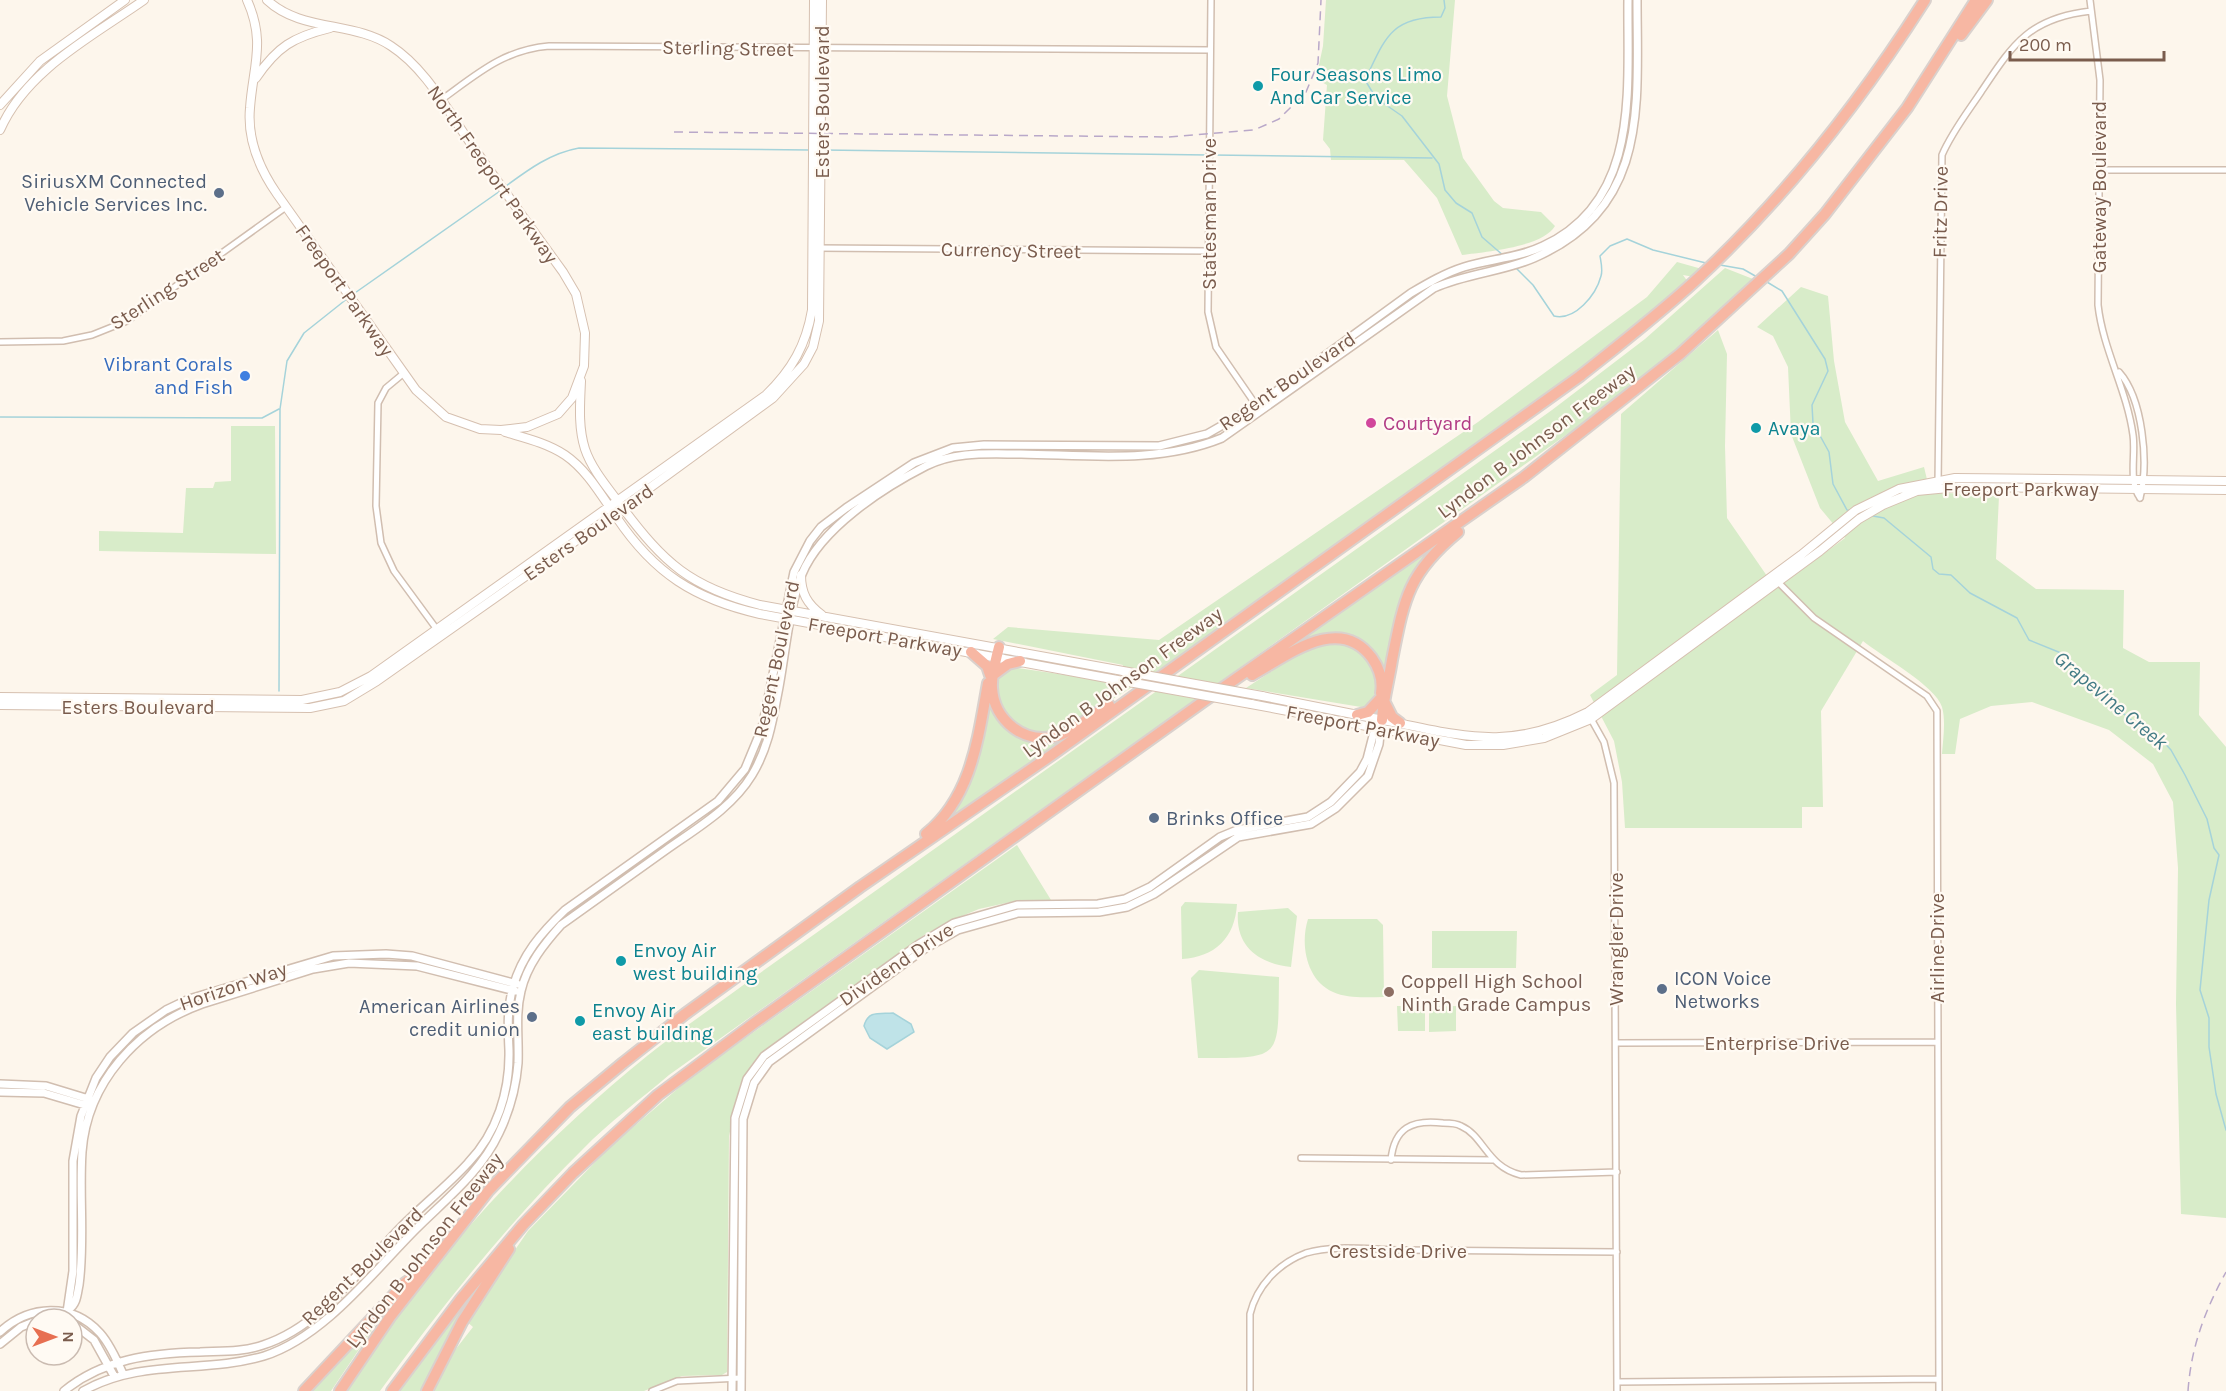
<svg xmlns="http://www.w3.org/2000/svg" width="2226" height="1391" viewBox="0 0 2226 1391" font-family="Karla,sans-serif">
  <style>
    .green { fill: #d8ecc9 }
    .water { fill: #bfe3e8; stroke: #a5d3da; stroke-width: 1.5 }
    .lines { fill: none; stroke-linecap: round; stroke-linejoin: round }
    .stream { stroke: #a5d3da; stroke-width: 1.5 }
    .minor-casing { stroke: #d1beb0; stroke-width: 8 }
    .tertiary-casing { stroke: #d1beb0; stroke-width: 10 }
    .secondary-casing { stroke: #d6c0b0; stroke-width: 10 }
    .motorway-casing { stroke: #dad1cd; stroke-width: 14 }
    .minor { stroke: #fff; stroke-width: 5 }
    .tertiary { stroke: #fff; stroke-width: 7 }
    .secondary { stroke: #fff; stroke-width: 8 }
    .motorway { stroke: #f7b7a3; stroke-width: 10 }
    .rail { stroke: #b9a8c9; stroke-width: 1.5; stroke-dasharray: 9 6; stroke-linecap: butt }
    .secondary-bridge-casing { stroke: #d6c0b0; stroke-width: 10; stroke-linecap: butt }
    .secondary-bridge { stroke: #fff; stroke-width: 8 }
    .culture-dot { fill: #0f9aa8; stroke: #fffaf3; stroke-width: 2 }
    .service-dot { fill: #5c6f8a; stroke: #fffaf3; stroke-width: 2 }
    .shop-dot { fill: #3f7fe0; stroke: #fffaf3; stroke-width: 2 }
    .hotel-dot { fill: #d1479c; stroke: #fffaf3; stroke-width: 2 }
    .education-dot { fill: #8d6e63; stroke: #fffaf3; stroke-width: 2 }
    .labels { text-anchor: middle; stroke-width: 4.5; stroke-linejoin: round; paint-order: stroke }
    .street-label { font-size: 20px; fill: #7a5c4d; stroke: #fffaf3 }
    .culture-label { font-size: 20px; fill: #0d838f; stroke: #fffaf3; text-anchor: start }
    .service-label { font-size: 20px; fill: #4e5e75; stroke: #fffaf3; text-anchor: end }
    .shop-label { font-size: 20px; fill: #366cbe; stroke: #fffaf3; text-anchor: end }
    .hotel-label { font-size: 20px; fill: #b23c85; stroke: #fffaf3; text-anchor: start }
    .education-label { font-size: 20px; fill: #785e54; stroke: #fffaf3; text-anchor: start }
    .water-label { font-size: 21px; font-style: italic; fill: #437c86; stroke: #fffaf3 }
  </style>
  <rect width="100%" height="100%" fill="#fdf6ec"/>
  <!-- green -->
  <path class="green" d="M1326,0h129l-8,96 16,62 31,43 9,7 38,4 14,14c-12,21 -70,26 -93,29l-25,-57 -33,-38h-73l-1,-11 -7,-9 4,-55 -11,-6 7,-33z
    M1677,262l25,7 -8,8 -11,-2 5,7 -87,74 -430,306c-30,19 -60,39 -91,57 -8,4 -16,10 -25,13 -38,9 -83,-40 -45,-65l110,16 3,-18 -130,-26 15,-12 151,13 319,-218 169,-125z
    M1725,268l28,11 -73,69 -107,82 -904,645c-28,24 -60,47 -86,74 -75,74 -141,157 -203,242h-32c73,-124 187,-244 299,-335 34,-27 71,-52 106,-78l799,-568 93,-71z
    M1801,287l27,9 6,65 11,61 33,59 46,-14 6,25 69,4 -3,63 40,30 88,1 -1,58 26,14h51l-1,53 27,32v471l-45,-4 -5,-210 2,-136 -5,-66 -20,-38 -44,-34 -77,-28 -41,4 -31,13 -5,35h-13c1,-15 4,-33 0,-47 -6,-21 -61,-51 -79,-66l-42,70 2,96h-21v21h-177l-3,-46 -8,-41 -24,-46 27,-20 4,-261 97,-84 9,24 -2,92 2,72 49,71 69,-51 -25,-30 -29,-74 -3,-67 -15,-31 -16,-9z
    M231,426h44l1,128 -177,-3v-20l84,2 3,-45h27l2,-6 16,-1z
    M1437,543l1,2 -17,17 -37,129 -26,-49 -65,4z
    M1325,641c7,1 17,0 23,2 23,9 39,44 19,63l-6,1 -115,-19 64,-42z
    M988,691l35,46 57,-9 -143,102 20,-25z
    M1017,845l34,55 -36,1 -36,8 -29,12 -26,14 -159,115 -13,14 -12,21 -11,51 -2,236 -5,3 -40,1 -38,15h-213l24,-41 18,-23 -7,-6 62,-90 82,-84 86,-74z
    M1185,902l52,2c-2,34 -22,53 -55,55l-1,-52z
    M1288,908l9,8 -6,51c-31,-3 -56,-20 -53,-55z
    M1308,919h69l6,6 1,72c-17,0 -36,2 -51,-5 -27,-12 -33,-48 -25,-73z
    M1432,931h85l-1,37h-84z
    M1199,970l80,7c-1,84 4,81 -81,81l-7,-80z
    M1397,1006h28v25h-27z
    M1456,1006v25l-27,1v-25z
    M486,1277l-65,114h-22l39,-56z
    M387,1308l-56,83h-22z"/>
  <!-- water -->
  <path class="water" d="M893,1013l18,11 3,8 -27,17 -17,-11 -6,-12c4,-16 16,-12 29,-13z"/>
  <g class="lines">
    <!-- stream -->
    <path class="stream" d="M1444,0l1,8 -4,9c-51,0 -56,22 -76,63l11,18 26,18 37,48 6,26 11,13 16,10 10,24 22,19
      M823,150l385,5
      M1212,155l220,3
      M506,186c23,-17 45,-33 73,-38l230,2
      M1720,265l23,4 14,8
      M1516,268l17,17 21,31c21,5 42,-21 47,-40 2,-6 0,-14 -1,-20l10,-10 17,-7 26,11 53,13
      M1767,282l15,9 43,68 3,12 -16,34 1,18 16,29 4,32 14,26 4,1
      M352,295l148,-104
      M0,417l262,1 17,-9
      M1873,516l11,2 47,39 2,12 6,5 12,1 19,18 47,25 12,22 32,13 43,45 35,28 19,10 13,14 14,25 22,44 7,29 5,7 -10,45 -9,90 9,28v29l7,47 10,36
      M279,691l1,-282 7,-48 17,-28 44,-35"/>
    <!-- minor casing -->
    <g class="minor-casing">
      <path id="minor" d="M1211,0l-3,312 8,35 42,61
        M2090,0l10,80 -2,225c5,45 29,85 35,130 3,20 -5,46 7,63
        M441,100c36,-26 62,-50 108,-54l661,4
        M2099,170h127
        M817,248l391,3
        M0,342l63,-1 29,-6 35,-14 159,-114
        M2119,372c24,27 30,91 21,126
        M404,373l-18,15 -8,15 -2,103 5,37 13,28 47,64
        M1938,484l4,-329c10,-23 25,-42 39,-63 32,-48 48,-74 110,-81
        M1778,582l36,36 113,78 10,15 2,680
        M1590,717l14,25 10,41 3,608
        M1616,1043l321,-1
        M1301,1158l193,2
        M1391,1160c3,-32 21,-41 52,-37 5,0 13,0 18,3 23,10 26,41 60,49l96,-3
        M1617,1382l322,-3
        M652,1391l25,-10 64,-3
        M1250,1391v-77c7,-29 29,-51 56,-61 29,-9 66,-3 96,-3 72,1 143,1 215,2"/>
    </g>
    <!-- tertiary casing -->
    <g class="tertiary-casing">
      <path id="tertiary" d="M0,1084l46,2 46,14
        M0,1092l44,1 44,13
        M69,1309c8,-5 8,-15 10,-24 6,-44 0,-89 3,-133 5,-70 56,-125 120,-148l111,-35 36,-6 68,3 98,25
        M46,1319h6
        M66,1319l7,-48v-110l8,-45 15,-38 14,-21 23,-24 33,-23 23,-11 144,-43 53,-2 26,2 105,28
        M72,1323l22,17 20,36
        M0,1332c29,-27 72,-30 100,1 10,11 17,27 23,41
        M0,1344l21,-17 15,-6
        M64,1391c39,-32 87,-38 136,-39 21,-1 43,0 63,-7 59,-19 98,-78 140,-120 21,-21 45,-40 65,-62 29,-30 42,-72 41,-113 -1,-21 -2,-42 4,-63 9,-32 28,-54 52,-77l153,-109 27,-32 17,-41 32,-156 16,-31 11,-14 25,-19 68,-45 39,-15 31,-3 175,1 48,-12 49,-28 155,-113c17,-10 34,-20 53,-26 26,-8 54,-9 79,-21 98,-45 84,-157 85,-246
        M83,1391c59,-33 120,-17 181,-35 60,-19 109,-84 152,-127 30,-30 65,-57 83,-96 11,-23 17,-45 19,-70 1,-25 -3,-48 3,-72 6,-26 23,-47 40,-66 35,-25 70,-50 105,-75 31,-22 66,-42 86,-75 17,-28 21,-57 27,-88 6,-32 11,-85 23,-113 19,-46 81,-86 124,-108 29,-15 63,-12 95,-12 67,1 137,10 201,-16l212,-150c33,-15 68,-16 100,-30 116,-51 103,-152 103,-258
        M732,1391l3,-273 12,-39 17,-23 155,-112 35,-21 63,-18 81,-1 27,-5 25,-12 70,-50 17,-7 71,-13 23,-15 29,-30 7,-13 9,-35
        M741,1391l2,-272 11,-36 15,-21 154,-112 35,-20 60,-17 81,-1 28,-5 27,-13 84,-57 73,-13 25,-16 32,-32 11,-32 2,-19"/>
    </g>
    <!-- secondary casing -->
    <g class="secondary-casing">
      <path id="secondary" d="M247,0c19,42 6,66 3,108 -3,32 9,60 27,86l139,196 30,27 34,12 21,1 26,-3 31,-13 14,-16 12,-32 1,-33 -9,-39 -13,-22c-32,-44 -63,-87 -94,-131 -23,-33 -44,-73 -78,-95 -37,-25 -90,-14 -124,-46
        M256,78c21,-31 37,-41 74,-50
        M0,105l40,-44 85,-61
        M0,130c26,-60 93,-94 144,-130
        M581,381c-1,23 -3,46 4,68 7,21 24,40 37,58 42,56 68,80 138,98l363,66
        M505,432c20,6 42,11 60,23 22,15 36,40 52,63 37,55 77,81 143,96l352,65
        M801,575c0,18 6,29 21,40
        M1262,696c42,8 84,17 126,25 79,16 123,30 200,-9l213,-157 55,-45 43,-21 56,-11 271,3
        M0,697l302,3 38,-8 31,-16 395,-281c26,-25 40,-50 46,-85l2,-310
        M1251,704l215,41h37l41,-7 47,-19 229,-168 39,-32 24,-14 34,-14 42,-4 267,3
        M0,705l310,3 34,-7 33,-20 237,-167 159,-116 31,-34 9,-17 6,-26 3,-321"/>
    </g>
    <!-- motorway casing -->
    <g class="motorway-casing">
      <path id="motorway" d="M1961,35l26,-35
        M999,647c-3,13 -8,28 -7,41 2,33 33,57 65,48 18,-6 36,-21 52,-31
        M971,652l16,14 3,9
        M993,675l15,-11 12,-3
        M1252,675c35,-19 87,-62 120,-17 7,10 11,23 9,35
        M1385,703l7,14 8,6
        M1357,715l11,-3 12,-13
        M1382,720c1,-20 7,-40 10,-60 12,-61 16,-87 66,-128
        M926,834c46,-37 52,-96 62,-151
        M304,1391l101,-108 19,-13
        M340,1391l50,-74 99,-127 81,-83 53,-44 62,-49 175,-127 193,-133 527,-378c39,-31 79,-62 115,-95 89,-82 165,-179 230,-281
        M392,1391l69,-92 62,-74 50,-52 85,-78 95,-71 451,-323 320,-224 156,-123 109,-100 36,-40 82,-106 69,-108
        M427,1391l35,-69 47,-73"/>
    </g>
    <!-- minor -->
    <use href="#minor" class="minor"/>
    <!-- tertiary -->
    <use href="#tertiary" class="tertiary"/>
    <!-- secondary -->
    <use href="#secondary" class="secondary"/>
    <!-- motorway -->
    <use href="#motorway" class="motorway"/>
    <!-- rail -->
    <path class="rail" d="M674,132l494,5 86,-7 25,-11 27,-27 12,-29 3,-63
      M2188,1391c3,-44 17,-81 38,-119"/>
    <!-- secondary-bridge casing -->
    <g class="secondary-bridge-casing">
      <path id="secondary-bridge" d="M1123,671l139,25
        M1112,679l139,25"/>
    </g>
    <!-- secondary-bridge -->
    <use href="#secondary-bridge" class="secondary-bridge"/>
  </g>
  <!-- markers -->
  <g class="culture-dot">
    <circle cx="1258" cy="86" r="6"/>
    <circle cx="1756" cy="428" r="6"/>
    <circle cx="621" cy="961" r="6"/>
    <circle cx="580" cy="1021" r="6"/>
  </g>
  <g class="service-dot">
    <circle cx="219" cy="193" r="6"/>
    <circle cx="1154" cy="818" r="6"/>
    <circle cx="1662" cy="989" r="6"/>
    <circle cx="532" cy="1017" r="6"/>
  </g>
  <circle class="shop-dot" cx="245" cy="376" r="6"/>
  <circle class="hotel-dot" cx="1371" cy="423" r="6"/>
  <circle class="education-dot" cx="1389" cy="992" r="6"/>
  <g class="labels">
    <!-- street labels -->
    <g class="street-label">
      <text transform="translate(728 48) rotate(1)" y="7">Sterling Street</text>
      <text transform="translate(822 102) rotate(-90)" y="7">Esters Boulevard</text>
      <text transform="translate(493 174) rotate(55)" y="7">North Freeport Parkway</text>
      <text transform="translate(2099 187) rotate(-90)" y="7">Gateway Boulevard</text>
      <text transform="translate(1940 212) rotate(-89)" y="7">Fritz Drive</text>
      <text transform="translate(1209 214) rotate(-90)" y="7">Statesman Drive</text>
      <text transform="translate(1011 250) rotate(1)" y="7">Currency Street</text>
      <text transform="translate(167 289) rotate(-33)" y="7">Sterling Street</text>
      <text transform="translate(345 290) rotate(55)" y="7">Freeport Parkway</text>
      <text transform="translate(1287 381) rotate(-34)" y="7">Regent Boulevard</text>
      <text transform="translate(1536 441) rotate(-37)" y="7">Lyndon B Johnson Freeway</text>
      <text x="2021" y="496">Freeport Parkway</text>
      <text transform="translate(588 532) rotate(-35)" y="7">Esters Boulevard</text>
      <text transform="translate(885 637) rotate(10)" y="7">Freeport Parkway</text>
      <text transform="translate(776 659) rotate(-78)" y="7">Regent Boulevard</text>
      <text transform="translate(1122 682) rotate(-36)" y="7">Lyndon B Johnson Freeway</text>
      <text x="138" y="714">Esters Boulevard</text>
      <text transform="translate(1363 726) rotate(11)" y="7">Freeport Parkway</text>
      <text transform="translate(1616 939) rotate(-90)" y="7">Wrangler Drive</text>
      <text transform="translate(1937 948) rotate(-90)" y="7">Airline Drive</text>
      <text transform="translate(896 964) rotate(-34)" y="7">Dividend Drive</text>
      <text transform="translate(233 986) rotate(-19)" y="7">Horizon Way</text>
      <text x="1777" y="1050">Enterprise Drive</text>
      <text transform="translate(424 1250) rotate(-52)" y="7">Lyndon B Johnson Freeway</text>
      <text x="1398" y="1258">Crestside Drive</text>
      <text transform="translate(362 1266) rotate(-44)" y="7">Regent Boulevard</text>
    </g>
    <!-- culture labels -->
    <g class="culture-label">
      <text x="1270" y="81">Four Seasons Limo<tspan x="1270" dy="23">And Car Service</tspan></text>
      <text x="1768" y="435">Avaya</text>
      <text x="633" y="957">Envoy Air<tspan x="633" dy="23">west building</tspan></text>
      <text x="592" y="1017">Envoy Air<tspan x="592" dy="23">east building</tspan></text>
    </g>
    <!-- service labels -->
    <g class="service-label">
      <text x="207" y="188">SiriusXM Connected<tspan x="207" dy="23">Vehicle Services Inc.</tspan></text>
      <text x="1166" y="825" text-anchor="start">Brinks Office</text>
      <text x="1674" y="985" text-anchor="start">ICON Voice<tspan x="1674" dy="23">Networks</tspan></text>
      <text x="520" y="1013">American Airlines<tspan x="520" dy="23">credit union</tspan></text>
    </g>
    <!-- shop labels -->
    <g class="shop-label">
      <text x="233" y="371">Vibrant Corals<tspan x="233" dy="23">and Fish</tspan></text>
    </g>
    <!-- hotel labels -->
    <g class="hotel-label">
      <text x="1383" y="430">Courtyard</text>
    </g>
    <!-- education labels -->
    <g class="education-label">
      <text x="1401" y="988">Coppell High School<tspan x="1401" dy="23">Ninth Grade Campus</tspan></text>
    </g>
    <!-- water labels -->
    <g class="water-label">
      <text transform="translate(2111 700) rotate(40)" y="7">Grapevine Creek</text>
    </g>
  </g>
  <!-- north arrow -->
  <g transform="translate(54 1337) rotate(90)"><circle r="28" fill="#fffaf3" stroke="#cabbb1" stroke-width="1.5"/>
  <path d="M0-4.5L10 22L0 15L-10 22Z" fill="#e76f51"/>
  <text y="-9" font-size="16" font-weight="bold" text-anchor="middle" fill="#7a5c4d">N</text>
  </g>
  <!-- scale -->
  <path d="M2010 51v9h154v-9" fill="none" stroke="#7a5c4d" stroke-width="3"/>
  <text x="2019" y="51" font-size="18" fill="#7a5c4d" stroke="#fffaf3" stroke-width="4.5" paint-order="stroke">200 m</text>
</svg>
